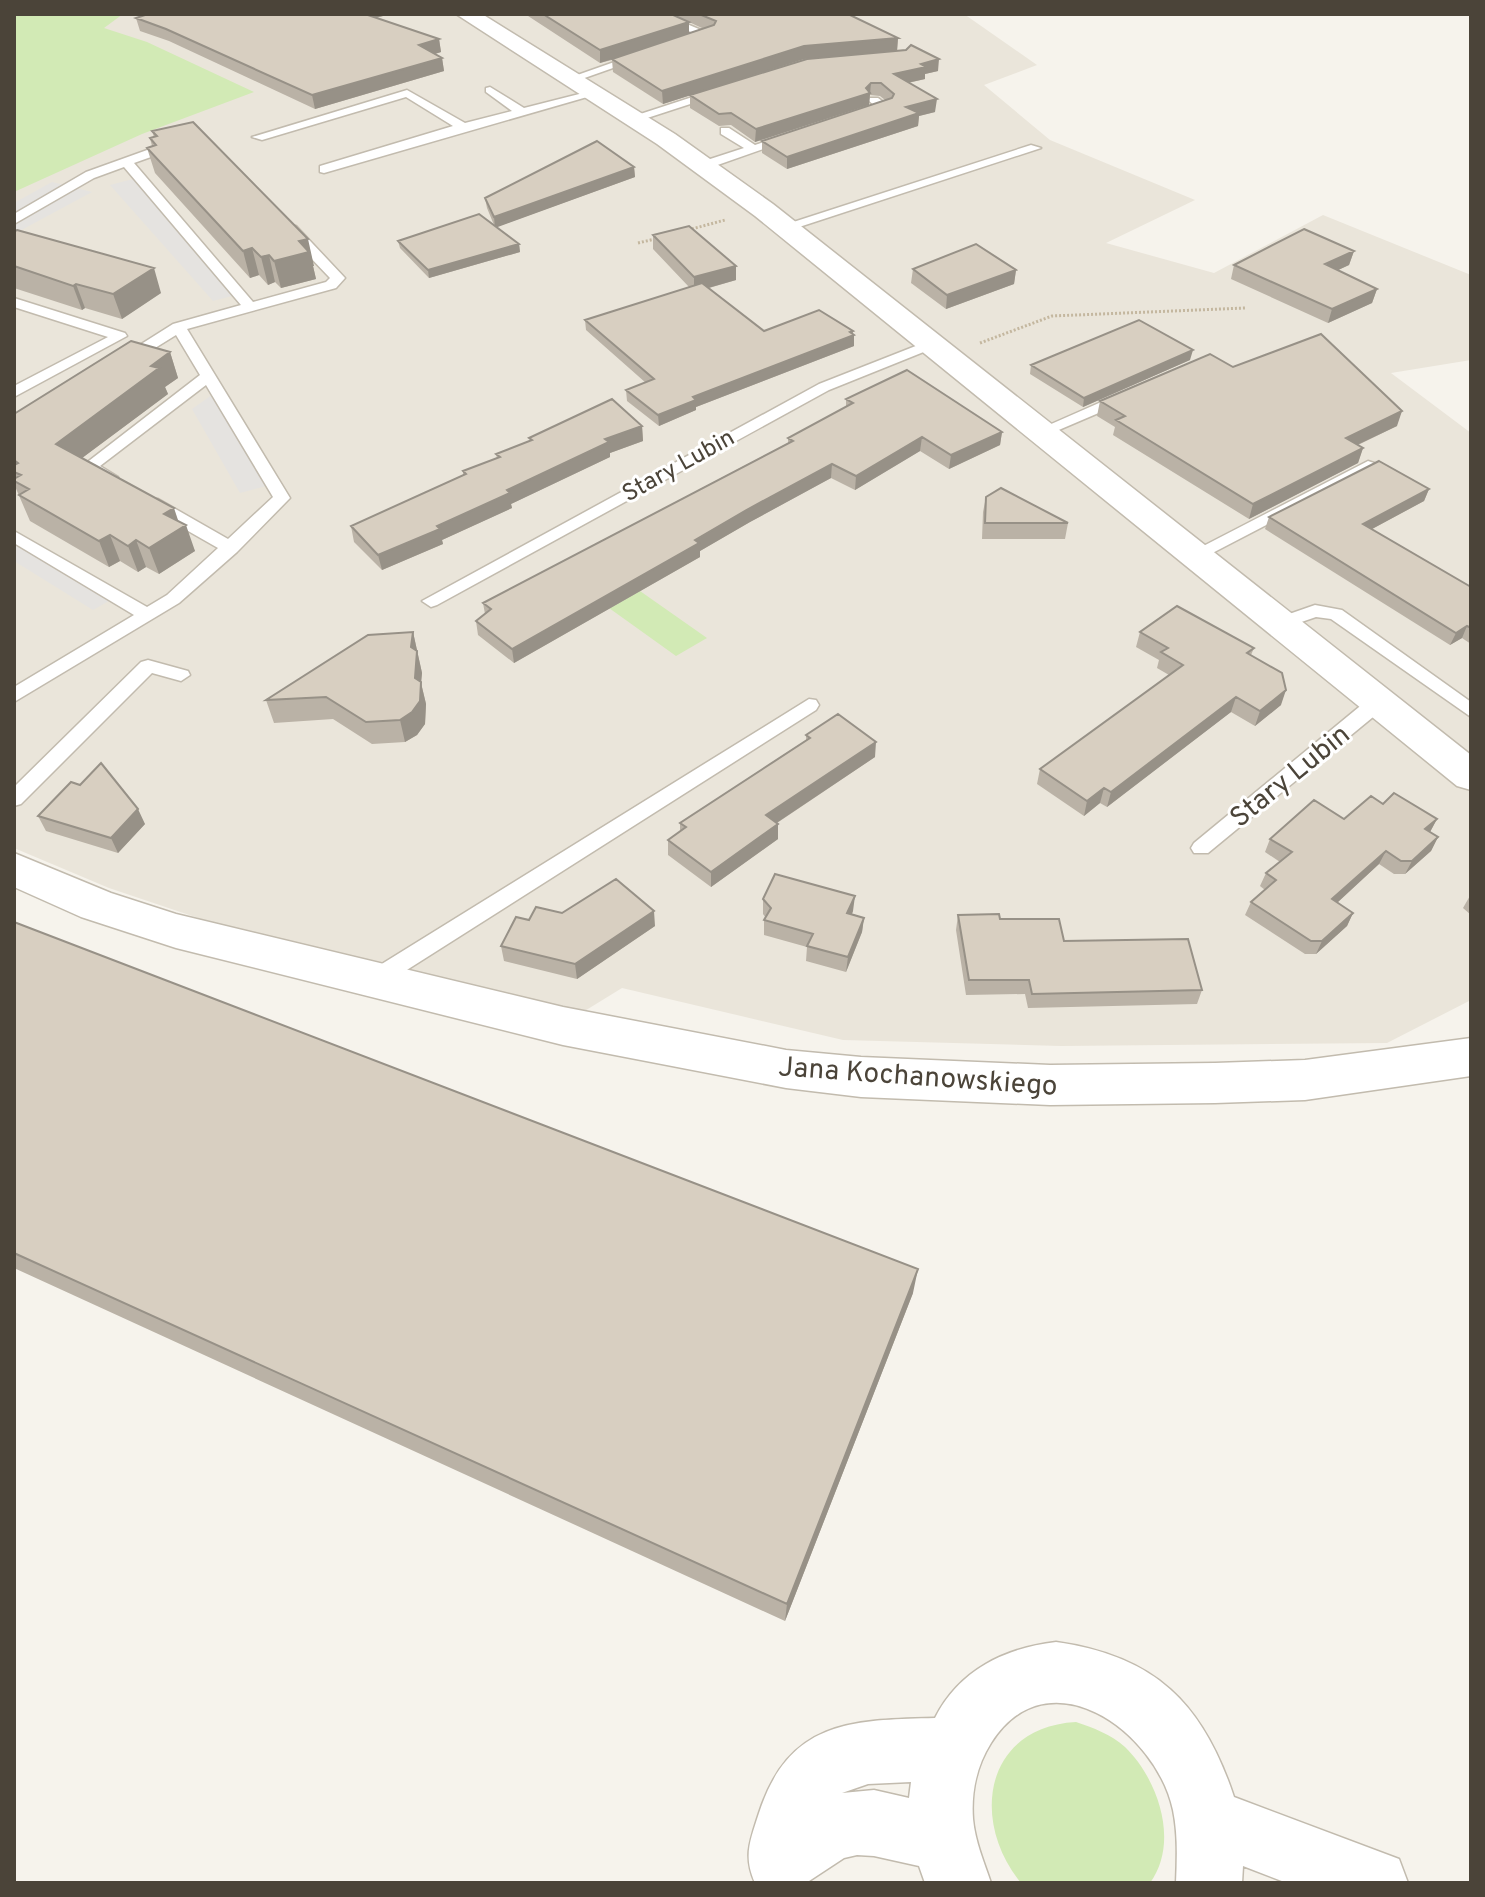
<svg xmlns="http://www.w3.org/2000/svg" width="1485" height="1897" viewBox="0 0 1485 1897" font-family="Overpass,sans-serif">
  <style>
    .residential { fill: #eae5da }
    .green { fill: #d2eab5 }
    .parking { fill: #e5e3e0 }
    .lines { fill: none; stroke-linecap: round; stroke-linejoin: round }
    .lane-casing { stroke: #c2bbae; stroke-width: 3 }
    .street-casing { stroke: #c2bbae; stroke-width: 3 }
    .path { stroke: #c4b79f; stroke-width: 3; stroke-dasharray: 2 2; stroke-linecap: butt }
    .lane { fill: #fff; fill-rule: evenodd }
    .street { fill: #fff; fill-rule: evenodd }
    .wall { fill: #bab2a6; fill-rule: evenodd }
    .shaded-wall { fill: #979187 }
    .building { fill: #d8cfc1; stroke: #979187; stroke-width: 2 }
    .labels { text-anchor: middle; stroke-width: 6; stroke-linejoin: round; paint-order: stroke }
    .far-street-label { font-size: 24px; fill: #4b4439; stroke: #fff }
    .street-label { font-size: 28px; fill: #4b4439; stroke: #fff }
  </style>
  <rect width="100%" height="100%" fill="#f6f3ec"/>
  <!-- residential -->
  <path class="residential" d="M14,14h950l73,51 -53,20 66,55 145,60 -89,43 108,30 109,-58 148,60v85l-80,13 80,60v567l-84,43 -326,3 -218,-6 -221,-52 -39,24 -361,-86 -113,-38 -95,-40z"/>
  <!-- green -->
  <path class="green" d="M14,14h109l-19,14 43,14 107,50 -112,42 -128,58z
    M640,591l67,47 -31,18 -67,-48z
    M1076,1722c17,6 35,12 49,25 33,32 55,95 25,136h-129c-51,-62 -37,-156 55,-161z"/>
  <!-- parking -->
  <path class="parking" d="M141,177l98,117 -26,7 -103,-116z
    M52,182l40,10 -78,42v-31z
    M216,392l58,92 -34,9 -48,-84z
    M14,536l102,61 -23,13 -79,-49z"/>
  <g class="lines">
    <!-- lane casing -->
    <g class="lane-casing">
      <path id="lane" d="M648,14h15l50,21 -24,7v-4l9,-3z
        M637,54l10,2 -71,25 -10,-2z
        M490,87l34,21 71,-18 6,3 -277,80 -4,-1v-6l133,-40 -47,-29 -144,43 -10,-3 155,-47 58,33 47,-12 -26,-19v-4z
        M717,89l6,3 -2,2 -83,27 -10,-3z
        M870,98h8l12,9 -32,10v-6l17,-5 -7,-6z
        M721,128h8l26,17 36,-12 6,4 -88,31h-8v-6l43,-14 -23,-14z
        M175,140l6,4 -2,3 -45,16 119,139 73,-20 4,-4 -44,-46v-6h10l49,52 -9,10 -149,41 103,169 -53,54 -58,51 -165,99v-15l120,-72 -120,-72v-12l133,76 20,-12 51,-47 -72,-41 -2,-4 2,-4h12l70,40 45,-42 -67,-112 -106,81 18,11v6h-12l-25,-16 119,-92 -24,-40 -50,31h-10v-6l57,-36 68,-19 -117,-138 -30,11 -80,46v-10l72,-42z
        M1031,145l10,3 -251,82 -12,-3z
        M14,298l111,35 2,3 -113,61v-11l94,-49 -94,-30z
        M931,340l5,1v6l-107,43 -392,215 -6,2 -9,-6 397,-217z
        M1124,392l8,5 -3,3 -82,35h-12l-2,-3z
        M1368,461l6,2v6l-175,91h-12l-3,-4z
        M1315,605l27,5 129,92v15l-140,-98 -15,-2 -38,13 -9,-6 3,-4z
        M148,660l40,11 2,4 -9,6 -29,-8 -131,131 -7,2v-19l127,-125z
        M1377,697l7,1 3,5 -3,5 -176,145h-14l-3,-5 3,-5 176,-145z
        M809,699l7,1 3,5 -3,5 -436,277 -8,3 -8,-3 -3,-6 3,-6z"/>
    </g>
    <!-- street casing -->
    <g class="street-casing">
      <path id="street" d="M456,14h26l193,120 98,70 698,551v35l-14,-4 -702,-570 -98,-72z
        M14,853l97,40 65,21 387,93 223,43 75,7 189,8 165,-2 90,-3 166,-22v38l-166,24 -90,3 -165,2 -189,-8 -75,-9 -223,-43 -387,-97 -95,-31 -67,-30z
        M1056,1642c99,14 147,61 178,155l165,62 9,24h-121l-44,-17 -1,17h-66c1,-24 2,-49 -3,-73 -17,-79 -125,-157 -182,-67 -14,22 -20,49 -18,76 2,22 11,43 18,64h-66l-6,-17 -45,-10 -17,-1 -13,3 -38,25h-51c-12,-27 -5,-42 4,-70 30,-92 91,-93 176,-95 24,-48 70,-70 121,-76zM911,1782l-2,16 -35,-8 -32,3 26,-9z"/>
    </g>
    <!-- path -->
    <path class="path" d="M688,230l37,-10
      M638,243l21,-5
      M980,343l72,-27 193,-8"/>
    <!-- lane -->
    <use href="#lane" class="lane"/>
    <!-- street -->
    <use href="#street" class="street"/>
  </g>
  <!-- wall -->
  <path class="wall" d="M525,14h323l50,24 -1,13 41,20 -13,3v5l-17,4 27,29 -16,4 -1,10 -131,43 -25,-16v-12l123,-41 -5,-4 -10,-1 -1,10 -114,37 -24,-17 -12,1 -29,-18v-13l124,-37 -10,1 -141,45 -50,-32 -1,-12 -12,3zM689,22l15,7 -15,4z
    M383,16l-7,2 63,21 2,13 -6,2 7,4 2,13 -129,38 -146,-68 -29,-10 -4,-13z
    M152,131l162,135h-1l3,13 -35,9 -6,-6 -7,3 -9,-10 -9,3 -95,-105 -8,-25 5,-2 -2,-8 4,-1z
    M634,167l1,10 -139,50 23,17 1,8 -91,26 -29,-30 -2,-7 96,-16 -7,-17 -2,-10z
    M14,232l147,61 -39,26 -37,-11 -3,2 -68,-22z
    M653,235l83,45 -27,8 55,43h89l-1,3 2,1v11l-158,61v3l-37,16 -32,-25 -1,-11 20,-7 -60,-53 -1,-10 104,-33 -36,-38z
    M1354,251l-5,14 -11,5 39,19 -5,14 -44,20 -97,-44 3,-14z
    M913,269l103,1 -2,14 -68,25 -35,-26z
    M170,352l8,26 -13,9 3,7 -86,64 96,63 17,30 -36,23 -13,-7 -8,5 -18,-11 -11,6 -79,-46 -16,-37v-70z
    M1190,360l-107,47 -53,-33 1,-9z
    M1233,367l164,59 -39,19 5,3 -5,15 -109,56 -136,-84 2,-8 -18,-11 3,-15z
    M846,399l156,33 -2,13 -51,24 -29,-18 -65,39 -24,-12 -81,44 -50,29v6l-186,106 -36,-28 -2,-14 9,-7 -2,-11 305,-160v-5l58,-31z
    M642,426l1,15 -33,12v4l-99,47 1,4 -70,32 1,4 -61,26 -28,-28 -3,-16 112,-51v-4l34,-13 -1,-4 34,-13 -1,-3z
    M1429,489l-5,12 -52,28 99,58v57l-9,-6 -12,7 -185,-116 4,-12z
    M986,497l82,26 -3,16h-83l1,-27z
    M413,632l9,41 -1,10 5,21 -1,20 -8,11 -12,7 -33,2 -39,-25 -59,4 -8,-23z
    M1140,632l114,16 -3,7 30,50 -26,21 -24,-14 -124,95 -7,-4 -16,13 -47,-32 3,-15 129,-94 -12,-7 2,-8 -23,-13z
    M806,735l69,22 -98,66 1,16 -67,48 -43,-32v-15l12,-9v-8l126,-83z
    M80,785l65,39 -27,29 -72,-22 -8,-15z
    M1383,804l54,15 -7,13 8,5 -7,14 -26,23h-11l-15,-10 -42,39 16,10 -6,13 -31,28h-11l-60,-39 6,-13 14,-12 -5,-4 6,-13 14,-11 -15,-10 5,-13 74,-20z
    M1471,894v21l-8,-7z
    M763,899l90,12 -1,3 12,4 -2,14 -16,40 -40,-11 1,-14 -43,-12v-15l2,-2 -3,-4z
    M562,913l93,13 -78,53 -73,-18 -3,-15 28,-26z
    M958,915l42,4 202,71 -5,14 -169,4 -3,-14 -59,1 -10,-65z
    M14,922l899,371 -128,328 -771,-353z"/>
  <!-- shaded-wall -->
  <path class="shaded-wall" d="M354,14h29v2l-28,6z
    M689,22v13l-89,28v-13z
    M898,38l-1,13 -93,8 -141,45 -1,-13 142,-45z
    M439,39l2,13 -20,6 -2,-13z
    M442,58l2,13 -129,38 -3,-14z
    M939,59l-1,12 -13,3v5l-32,7 1,-12 27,-10z
    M871,83l-2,22 -114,37 1,-13 110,-41z
    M937,99l-2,13 -16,4 -1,10 -131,43v-12l119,-50z
    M634,167l1,10 -140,51 -1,-11z
    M308,239l6,27h-1l3,13 -35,9 -7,-27 25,-20z
    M519,244l1,8 -91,26 -1,-8z
    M252,248l7,27 -9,3 -7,-27z
    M1354,251l-5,14 -28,13 4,-14z
    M269,255l6,27 -7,3 -7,-28z
    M736,266v14l-42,12v-15z
    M154,268l7,25 -39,26 -9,-25z
    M1016,270l-2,14 -68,25 1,-14z
    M76,284l9,24 -3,2 -9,-24z
    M1377,289l-5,14 -44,20 4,-14z
    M853,331l-1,5 2,-1v11l-158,61v3l-37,16 -1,-11 35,-18z
    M1193,350l-3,10 -107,47 1,-9z
    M170,352l8,26 -13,9 3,7 -102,76 -10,-26 95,-78z
    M1402,411l-5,15 -57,27 6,-15z
    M642,426l1,15 -33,12v4l-99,47 1,4 -70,32 1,4 -61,26 -4,-15 227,-116z
    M1002,432l-2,13 -51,24 2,-14z
    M922,437l-2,14 -65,39 1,-14z
    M1363,448l-5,15 -109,56 4,-15z
    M832,464l-1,14 -81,44 -50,29v6l-186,106 -2,-14 238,-141z
    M1429,489l-5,12 -65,35 4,-12z
    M174,508l7,21 5,-4 9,26 -36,23 -10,-26 15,-34z
    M110,535l10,26 -11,6 -10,-26z
    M136,540l10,27 -8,5 -10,-26z
    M1467,626l-5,12 -12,7 6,-12z
    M413,632l9,41 -1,10 5,21 -1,20 -8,11 -12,7 -5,-22 15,-42 -4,-31z
    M1286,690l-5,15 -26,21 5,-15z
    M1236,697l-5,15 -124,95 4,-15z
    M876,742l-1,15 -109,73v-15z
    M1104,788l-4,15 -16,13 3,-15z
    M138,809l7,15 -27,29 -7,-15z
    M1437,819l-7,13 -5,-3z
    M778,824v15l-67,48v-15z
    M1438,837l-7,14 -26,23 7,-13z
    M1386,851l-7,13 -53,49 6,-14z
    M855,896l-2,15 -7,17 1,-15z
    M654,911l1,15 -78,53 -2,-15z
    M1353,913l-6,13 -31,28 6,-13z
    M864,918l-2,14 -16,40 2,-15z
    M918,1269l-5,24 -128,328 2,-17z"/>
  <!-- building -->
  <path class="building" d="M148,14h217l74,25 -20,6 23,13 -130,37 -146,-66 -30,-11z
    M543,14h128l18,8 -89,28z
    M699,14h149l50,24 -94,8 -142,45 -50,-32 102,-34 2,-4z
    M911,45l28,14 -18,5 5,3 -32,7 43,25 -31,8 13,6 -132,44 -25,-16 130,-43 2,-4 -13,-11h-10l-5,5 4,5 -114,36 -25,-16 -12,1 -29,-19 117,-36 99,-9z
    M193,122l115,117 -9,2 10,11 -35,9 -5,-6 -8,2 -9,-9 -9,3 -96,-103 9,-3 -6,-7 7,-2 -5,-5z
    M597,141l37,26 -140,50 -9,-19z
    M479,214l40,30 -91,26 -30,-29z
    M689,226l47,40 -42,11 -41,-42z
    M1304,229l50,22 -29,13 52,25 -45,20 -98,-44z
    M17,230l137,38 -41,26 -37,-10 -3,2 -59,-20v-34z
    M976,244l40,26 -69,25 -34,-26z
    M702,283l62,48 55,-21 34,21 -3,1 4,3 -161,62 3,3 -38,15 -32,-25 28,-11 -69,-59z
    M1139,320l54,30 -109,48 -53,-33z
    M1321,334l81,77 -56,27 17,10 -110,56 -137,-84 9,-4 -25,-15 110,-47 23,13z
    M131,341l39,11 -19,14 8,2 -103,76 118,64 -10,6 22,11 -37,23 -13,-8 -8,6 -18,-11 -11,6 -80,-46 10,-6 -15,-8v-2l7,-4 -7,-3v-7l4,-2 -4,-3v-46z
    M907,370l95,62 -51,23 -29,-18 -66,39 -24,-12 -82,44 -55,32 4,3 -187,106 -36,-28 15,-12 -8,-6 310,-162 -5,-3 65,-35 -7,-4z
    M612,399l30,27 -37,13 4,3 -102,48 3,3 -73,33 3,3 -62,26 -27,-29 115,-52 -3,-3 37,-14 -4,-3 36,-14 -3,-2z
    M1379,461l50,28 -66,35 108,63v41l-4,-2 -11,7 -187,-116z
    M1001,488l67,35h-83l1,-26z
    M1177,606l77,42 -7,5 35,20 4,17 -26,21 -24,-14 -125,95 -7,-4 -17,13 -47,-32 143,-104 -22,-13 7,-4 -28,-16z
    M413,632l-2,15 6,4 -2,27 6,4 -1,19 -8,11 -12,8 -34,2 -40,-25 -60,3 102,-65z
    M838,714l38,28 -110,73 12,9 -67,48 -43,-32 18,-13 -6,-4 130,-85 -4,-3z
    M101,763l37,46 -27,29 -73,-22 33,-34 9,3z
    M1394,793l43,26 -12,10 13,8 -26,24h-11l-15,-10 -54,48 21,14 -31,28h-11l-60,-39 25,-22 -10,-7 26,-21 -22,-13 44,-39 30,19 27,-23 12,8z
    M775,874l80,22 -8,17 17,5 -16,39 -41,-11 6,-12 -49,-14 7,-12 -8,-9z
    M616,879l38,32 -79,53 -74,-18 15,-29 13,3 7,-13 26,6z
    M999,914l1,5h59l5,22 124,-2 14,51 -170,4 -3,-14h-60l-11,-65z
    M14,922l904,347 -131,335 -773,-351z"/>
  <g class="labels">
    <!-- far-street labels -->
    <g class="far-street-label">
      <text transform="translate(678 465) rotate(-29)" y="8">Stary Lubin</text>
    </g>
    <!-- street labels -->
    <g class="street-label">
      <text transform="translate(1289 775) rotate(-39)" y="10">Stary Lubin</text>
      <text transform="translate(918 1075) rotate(4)" y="10">Jana Kochanowskiego</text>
    </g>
  </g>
  <!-- border -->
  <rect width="1485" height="1897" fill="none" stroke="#4b4439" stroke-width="32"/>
</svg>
